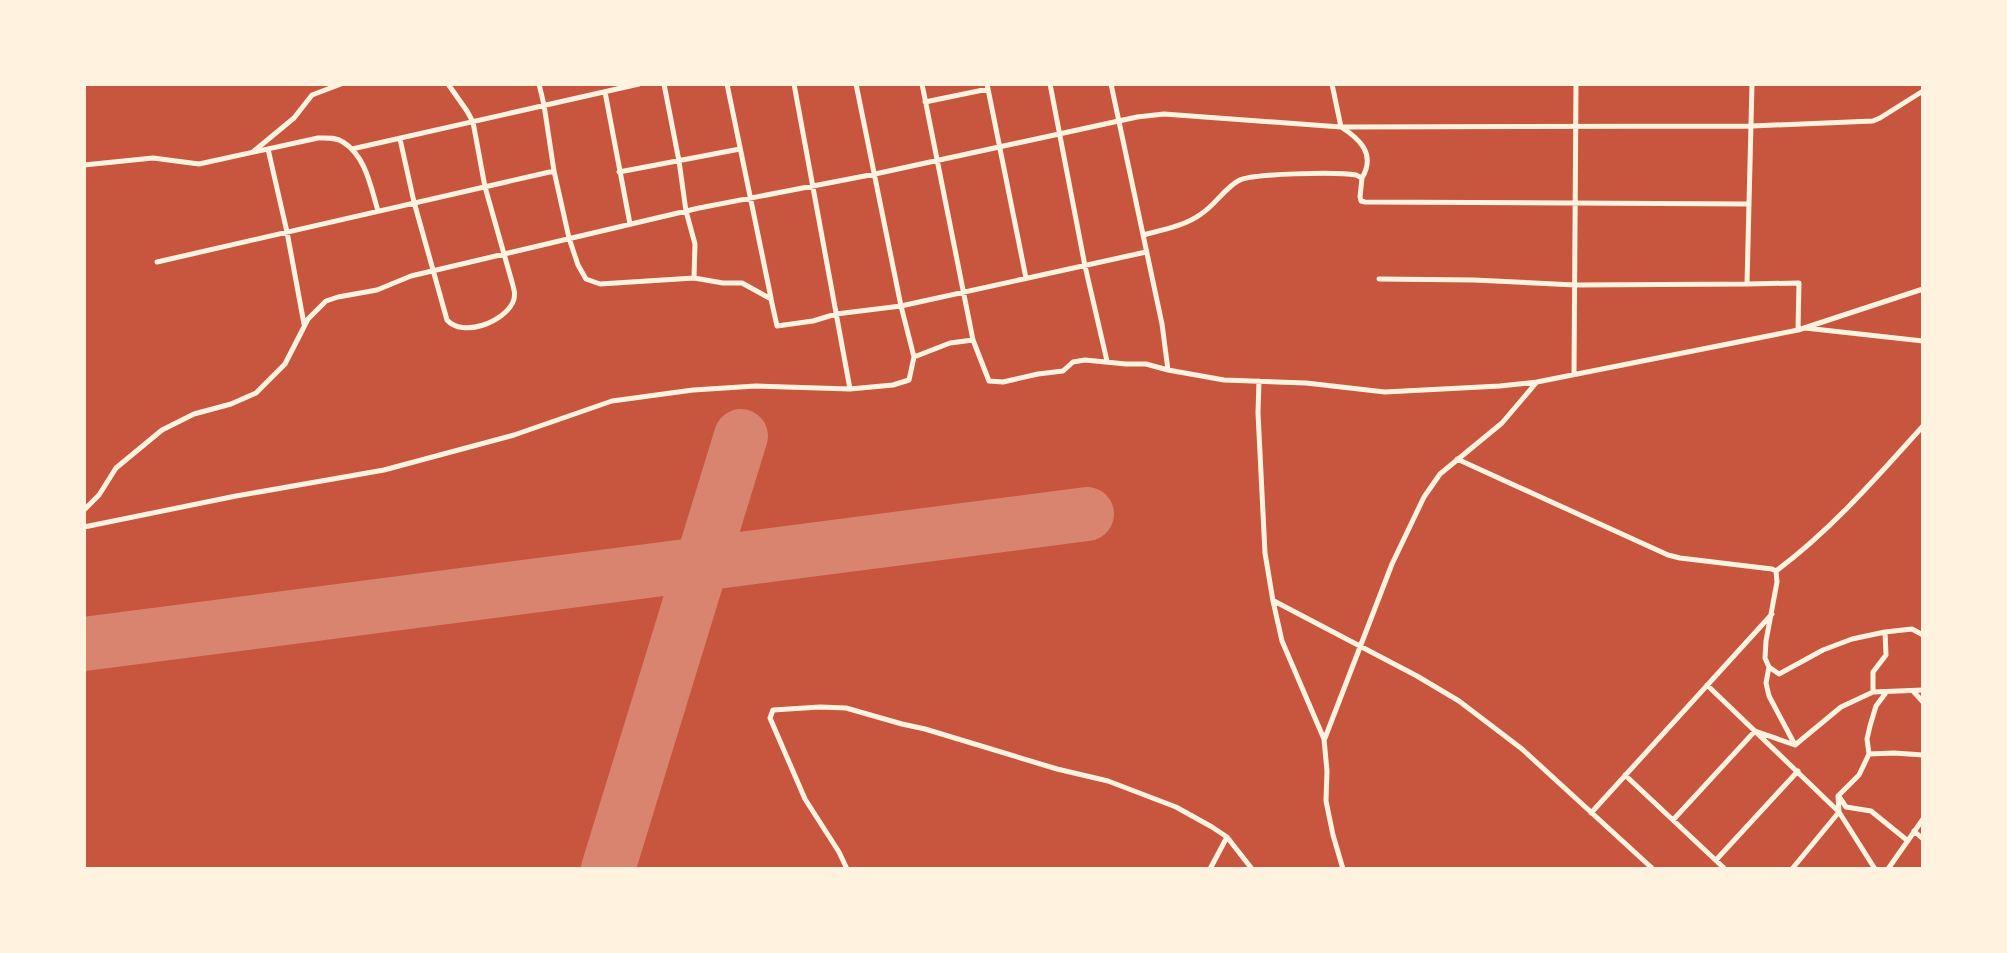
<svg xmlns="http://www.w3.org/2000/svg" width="2007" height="953" viewBox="0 0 2007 953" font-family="'PT Sans Narrow',sans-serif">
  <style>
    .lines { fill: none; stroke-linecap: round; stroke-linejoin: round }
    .runway { stroke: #d8846e; stroke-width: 54 }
    .minor { stroke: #fff3e0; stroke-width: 5 }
  </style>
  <rect width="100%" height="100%" fill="#c8553d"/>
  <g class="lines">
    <!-- runway -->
    <path class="runway" d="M84,644l1003,-130
      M608,869l133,-433"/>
    <!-- minor -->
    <path class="minor" d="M539,84l5,21 10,66 15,67 9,27 8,14 14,5 94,-6 29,5h19l29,16 6,27 36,-5 23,-7 65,-8 245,-54
      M664,84l15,77 7,50 9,33 -1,34
      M727,84l44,214
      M794,84l56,305
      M856,84l45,222 13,51
      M922,84l51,256
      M987,84l39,194
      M1050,84l35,182 22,95
      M1111,84l51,240 6,46
      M1332,84l9,43c19,12 35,27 21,51
      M1752,84l-5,200 52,-1 -1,47
      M605,92l25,132
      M925,102l63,-13
      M400,139l14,63 33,118c16,18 57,2 66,-18 3,-7 1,-13 -1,-20l-27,-95 -12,-65 -6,-11 -19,-27
      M268,149l19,83 17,92
      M352,149l287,-65
      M254,151l40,-33 18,-23 29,-11
      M84,165l69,-7 46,6 119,-26c8,0 18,-1 25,4 23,14 28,46 35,69
      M619,172l121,-23
      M1143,235c19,-5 42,-9 58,-21 14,-9 23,-25 37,-33 13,-8 101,-9 118,-6l6,3 -2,19 1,4 4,1 383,2
      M157,262l397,-91
      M1379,279l95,1 101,5 172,-1
      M1805,328l118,13
      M1574,374l2,-290
      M1259,381l-1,32 7,140 8,48 9,40 42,98 3,32 -1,30 7,34 10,34
      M1457,459l211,96 12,3 92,11 4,2
      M84,510l15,-15 17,-27 46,-38 32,-16 37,-10 25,-11 29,-29 23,-45 18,-18 12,-4 39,-7 34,-14 288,-68 176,-34 262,-57 27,-3 177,13 411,-1 121,-5 7,-3 43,-27
      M84,527l152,-31 148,-26 130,-35 98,-34 81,-11 63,-4 94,3 43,-4 16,-5 5,-23 36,-14 23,-3 16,41 14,1 35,-8 25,-3 10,-9 12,-2 41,4h20l22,6 56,10 82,3 79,9 115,-6 37,-4 261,-52 125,-41
      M1776,571c55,-41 101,-94 147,-145
      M1776,571l1,11 -11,59 -1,17 4,9 -3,16 3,13 26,49
      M1274,601l143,75 42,25 63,48 131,120
      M1769,667l10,7 44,-24 29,-11 33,-7 27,-3 11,6
      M1707,685l132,127 36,57
      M1913,691l10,11
      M1873,692v-20l13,-17 -1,-23
      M1325,738l67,-174 32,-67 16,-23 62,-51 34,-40
      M1869,754l25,-1 29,2
      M1625,775l100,94
      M1840,798l6,9 25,4 37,30
      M1591,813l181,-199
      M1673,820l82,-89 40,14 46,-38 32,-15 50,-2
      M1914,831l9,8
      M1716,860l82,-89
      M847,869l-8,-17 -34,-53 -35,-81 3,-8 47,-3 26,1 56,16 23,5 132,40 51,12 68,26 36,20 15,10 25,32
      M1210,869l17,-32
      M1792,869l47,-57 -1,-16 21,-21 10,-21 -2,-15 3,-13 6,-20 9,-12
      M1888,869l35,-50"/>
  </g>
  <!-- border -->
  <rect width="2007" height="953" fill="none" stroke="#fff3e0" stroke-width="172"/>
</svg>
